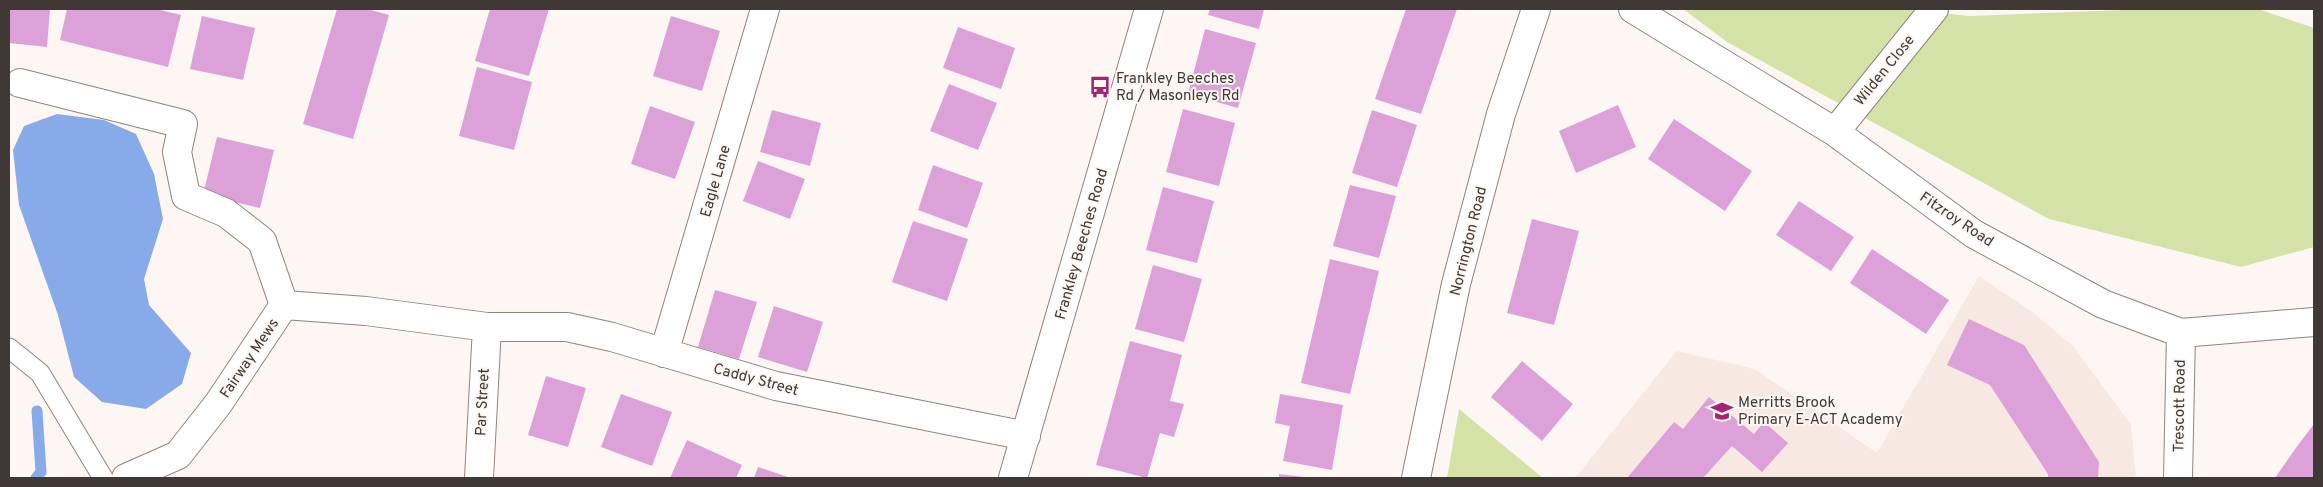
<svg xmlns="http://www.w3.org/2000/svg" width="2323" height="487" viewBox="0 0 2323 487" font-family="Overpass,sans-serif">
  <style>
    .built { fill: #f8e8e2 }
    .green { fill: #d4e2a8 }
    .water { fill: #87abe9 }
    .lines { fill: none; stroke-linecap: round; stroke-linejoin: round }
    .stream { stroke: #87abe9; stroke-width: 11 }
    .building { fill: #dba1d8 }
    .lane-casing { stroke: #93827c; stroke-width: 21 }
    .street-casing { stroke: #93827c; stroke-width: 30 }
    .secondary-casing { stroke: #93827c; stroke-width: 30 }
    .lane { stroke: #fff; stroke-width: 19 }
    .street { stroke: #fff; stroke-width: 28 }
    .secondary { stroke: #fff; stroke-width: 28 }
    .labels { text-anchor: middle; stroke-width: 4; stroke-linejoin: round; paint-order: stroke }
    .street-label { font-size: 15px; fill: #3f3835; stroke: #fef6f3 }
    .poi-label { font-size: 15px; fill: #3f3835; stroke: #fef6f3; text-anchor: start }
  </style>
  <rect width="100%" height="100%" fill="#fef6f3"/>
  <!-- built -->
  <path class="built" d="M1979,276l52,35 43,36 57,78 5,53h-561l102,-127 78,18 122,84z"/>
  <!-- green -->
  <path class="green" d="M1683,9h218l69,7 180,-7h108l56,19v219l-73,20 -192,-48 -322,-177z
    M1459,409l84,69h-96z"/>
  <!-- water -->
  <path class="water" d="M57,114l47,6 32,14 18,40 9,45 -19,60 5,26 42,48 -9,31 -36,25 -44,-7 -28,-25 -16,-62 -39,-110 -6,-55 11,-24z"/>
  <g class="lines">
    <!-- stream -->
    <path class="stream" d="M36,478l5,-6 -4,-61"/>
  </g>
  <!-- building -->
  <path class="building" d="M9,9h41l-3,38 -38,-4z
    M67,9h89l25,6 -13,52 -108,-27z
    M337,9h30l22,6 -36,124 -50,-15z
    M490,9h59l-20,67 -54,-15z
    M1210,9h54l-5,20 -51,-14z
    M1406,9h51l-36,105 -46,-15z
    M202,16l53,12 -12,52 -53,-11z
    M671,16l49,15 -18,60 -49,-15z
    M958,27l57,21 -14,41 -58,-21z
    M1205,29l51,14 -18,65 -50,-14z
    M477,67l55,15 -18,68 -55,-14z
    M949,84l48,19 -19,47 -48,-19z
    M1618,105l18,42 -60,26 -17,-42z
    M650,106l45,16 -20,57 -44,-15z
    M1183,109l52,14 -16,63 -53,-14z
    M772,110l49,13 -11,43 -50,-14z
    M1372,110l45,15 -20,62 -45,-14z
    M1674,119l78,52 -27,40 -77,-52z
    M217,137l57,13 -14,58 -57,-13z
    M758,161l47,18 -15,40 -47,-18z
    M933,165l50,18 -16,45 -49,-18z
    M1350,185l46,11 -17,62 -46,-12z
    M1163,187l51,14 -17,62 -51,-13z
    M1799,201l55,36 -23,34 -55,-36z
    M1532,219l47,12 -25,94 -47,-12z
    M913,221l55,18 -21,62 -55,-19z
    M1872,249l77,51 -23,34 -76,-51z
    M1330,259l49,12 -29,123 -49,-11z
    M1153,265l49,14 -18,63 -49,-13z
    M715,290l42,12 -18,57 -41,-12z
    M774,306l49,16 -16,50 -49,-15z
    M1969,319l55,26 75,117 -1,16h-50v-4l-58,-89 -43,-20z
    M1130,341l52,14 -12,46 14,3 -10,33 -14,-4 -13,45 -51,-13z
    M1522,361l51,43 -31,37 -51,-44z
    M546,376l40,12 -18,59 -40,-12z
    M621,394l51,18 -20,54 -51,-19z
    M1280,394l63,11 -11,65 -49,-9 7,-35 -15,-3z
    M1709,397l45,37 10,-12 24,21 -26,29 -30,-26 -29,32h-76l47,-56 9,7z
    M2314,424v54h-39l23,-33z
    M687,440l55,25 -6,13h-66z
    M758,467l33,11h-37z
    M1279,474l25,3v1h-25z"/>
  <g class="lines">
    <!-- lane casing -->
    <g class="lane-casing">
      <path id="lane" d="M9,348l31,25 63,105"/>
    </g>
    <!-- street casing -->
    <g class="street-casing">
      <path id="street" d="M1633,9l202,123 139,102 129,70 78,29 133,-11
        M20,83l163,41 -6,28 9,44 40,17 36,28 22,64
        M1835,132l99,-123
        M284,305l82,6 121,16h80l45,10 164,49 250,50
        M664,353l101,-344
        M126,478l52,-23 40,-51 66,-99
        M479,478l8,-151
        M1416,478l40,-194 45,-170 35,-105
        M2178,478l3,-145"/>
    </g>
    <!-- secondary casing -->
    <g class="secondary-casing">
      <path id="secondary" d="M1013,478l136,-469"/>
    </g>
    <!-- lane -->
    <use href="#lane" class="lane"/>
    <!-- street -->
    <use href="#street" class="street"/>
    <!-- secondary -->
    <use href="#secondary" class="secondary"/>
  </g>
  <!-- icons -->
  <defs>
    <g id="bus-bare" transform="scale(1.725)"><path d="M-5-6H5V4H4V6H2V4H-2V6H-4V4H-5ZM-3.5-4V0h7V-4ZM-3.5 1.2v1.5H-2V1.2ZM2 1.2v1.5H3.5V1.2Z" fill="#a42372" stroke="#fef6f3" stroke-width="2.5" paint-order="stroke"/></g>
    <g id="school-bare" transform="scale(1.725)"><path d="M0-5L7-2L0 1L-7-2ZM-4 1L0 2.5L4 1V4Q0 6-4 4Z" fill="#a42372" stroke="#fef6f3" stroke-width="2.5" paint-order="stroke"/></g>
  </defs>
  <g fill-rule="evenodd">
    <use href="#bus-bare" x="1100" y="87"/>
    <use href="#school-bare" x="1722" y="411"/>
  </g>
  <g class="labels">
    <!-- street labels -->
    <g class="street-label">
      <text transform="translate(1884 70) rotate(-51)" y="5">Wilden Close</text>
      <text transform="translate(715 181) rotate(-74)" y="5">Eagle Lane</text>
      <text transform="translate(1957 219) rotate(34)" y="5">Fitzroy Road</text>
      <text transform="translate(1468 241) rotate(-76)" y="5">Norrington Road</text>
      <text transform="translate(1081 244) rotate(-74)" y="5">Frankley Beeches Road</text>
      <text transform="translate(249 358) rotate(-56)" y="5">Fairway Mews</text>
      <text transform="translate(756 379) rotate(15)" y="5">Caddy Street</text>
      <text transform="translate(482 402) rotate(-87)" y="5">Par Street</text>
      <text transform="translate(2179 406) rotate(-89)" y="5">Trescott Road</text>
    </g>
    <!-- poi labels -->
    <g class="poi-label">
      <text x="1116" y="83">Frankley Beeches<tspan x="1116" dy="17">Rd / Masonleys Rd</tspan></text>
      <text x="1738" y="407">Merritts Brook<tspan x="1738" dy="17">Primary E-ACT Academy</tspan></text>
    </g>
  </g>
  <!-- border -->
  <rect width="2323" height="487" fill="none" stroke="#3f3835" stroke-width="20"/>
</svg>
